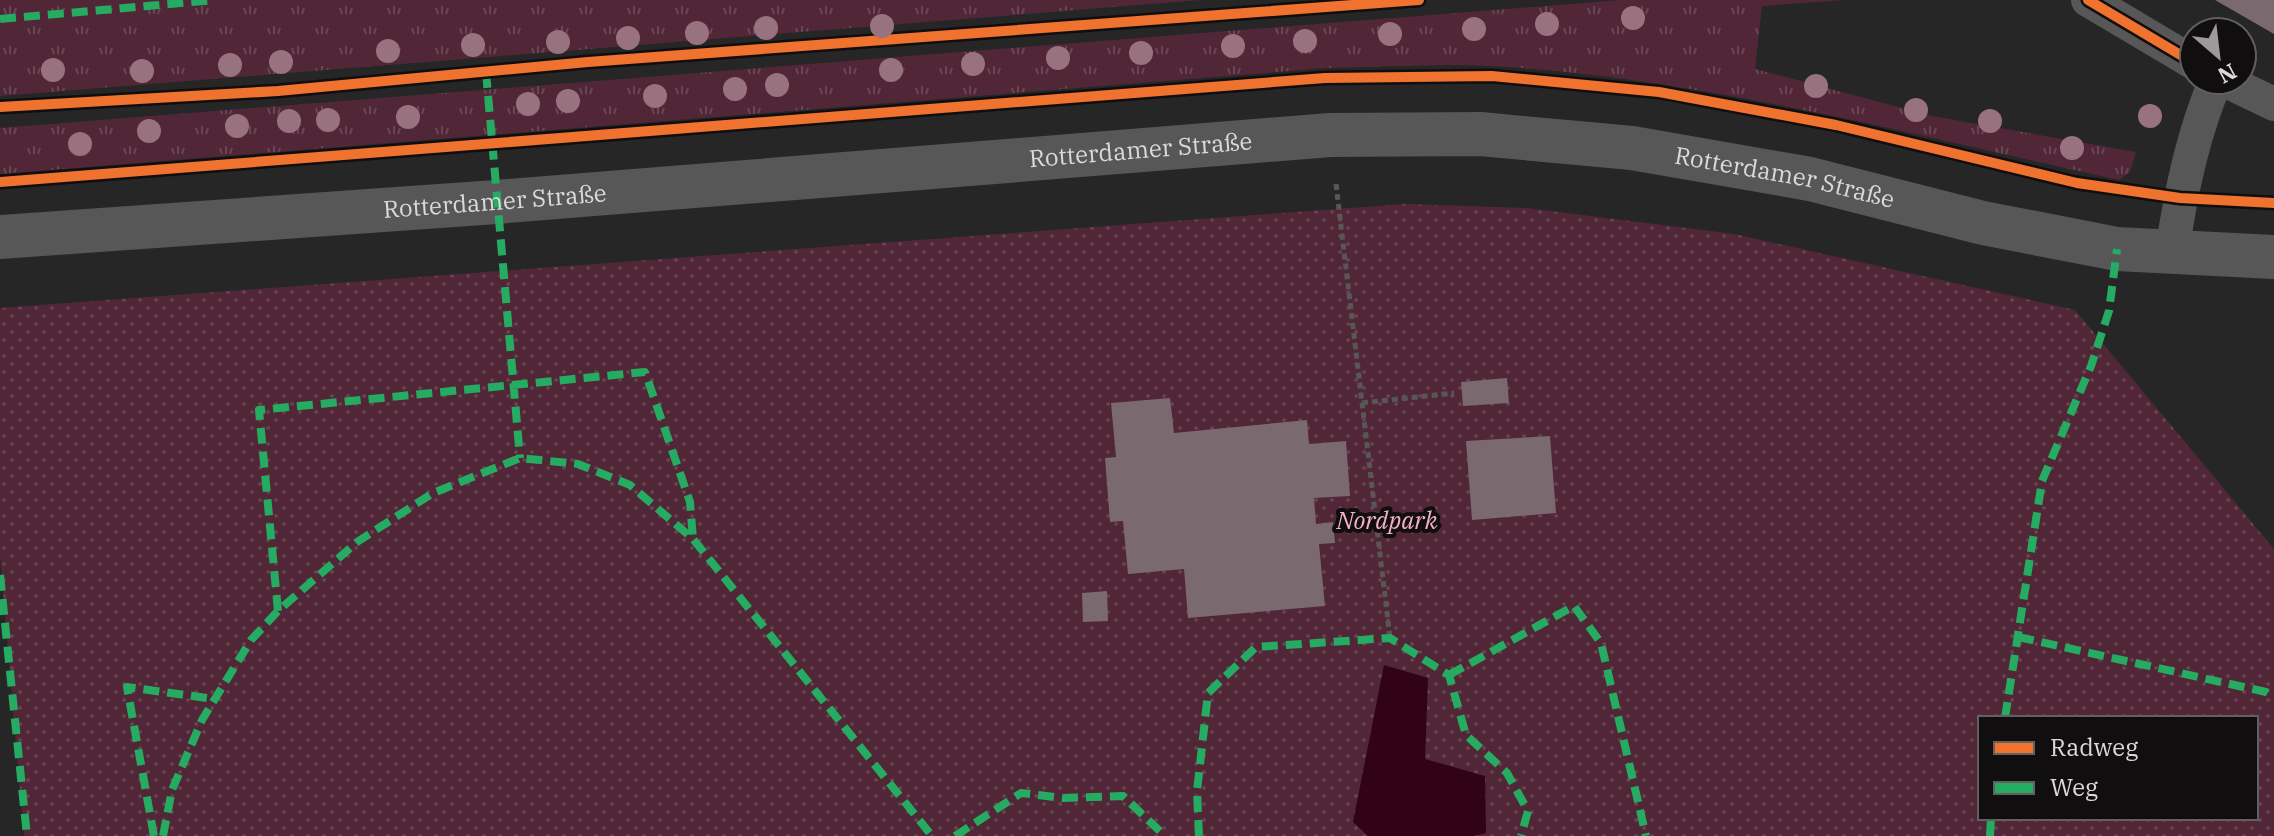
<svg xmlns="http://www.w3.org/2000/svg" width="2274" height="836" viewBox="0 0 2274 836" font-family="'IBM Plex Serif',serif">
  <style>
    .grass { fill: url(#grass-tufts) }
    .park { fill: url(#park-dots); fill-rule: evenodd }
    .water { fill: #320317 }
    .building { fill: #7a696e }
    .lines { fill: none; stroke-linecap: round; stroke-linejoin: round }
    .path { stroke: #585757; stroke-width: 5; stroke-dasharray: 6 4; stroke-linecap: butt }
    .service { stroke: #575757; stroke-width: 34 }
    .tertiary { stroke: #575757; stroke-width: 44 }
    .quiet { stroke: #26ab63; stroke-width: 8; stroke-dasharray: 16 8; stroke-linecap: butt }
    .cycleway-casing { stroke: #100e0f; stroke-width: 15 }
    .cycleway { stroke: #ef722f; stroke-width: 10 }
    .tree { fill: #99727f }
    .labels { text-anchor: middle; stroke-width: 8; stroke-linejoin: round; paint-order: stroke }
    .street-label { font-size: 24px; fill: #dbd9da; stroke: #100e0f }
    .park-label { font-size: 24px; font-style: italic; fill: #f7b1c7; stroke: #100e0f }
  </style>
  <defs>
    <pattern id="grass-tufts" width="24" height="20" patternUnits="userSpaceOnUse" patternTransform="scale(2)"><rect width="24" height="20" fill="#512737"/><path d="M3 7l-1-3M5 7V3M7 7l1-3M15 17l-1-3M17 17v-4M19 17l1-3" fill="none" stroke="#694653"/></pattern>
    <pattern id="park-dots" width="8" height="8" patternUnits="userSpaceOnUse" patternTransform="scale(2)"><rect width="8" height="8" fill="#512737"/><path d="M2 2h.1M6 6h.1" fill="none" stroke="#694653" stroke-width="1.8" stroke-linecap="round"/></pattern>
  </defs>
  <rect width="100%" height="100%" fill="#272626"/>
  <!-- grass -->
  <path class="grass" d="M0,0h1201l-1201,96z
    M1621,0h223l-82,6 -7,63 177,47 204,36 -6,20 -11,8c-207,-45 -415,-102 -628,-114 -54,-3 -110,1 -164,2l-1327,106v-46z"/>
  <!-- park -->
  <path class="park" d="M1405,204l121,4 208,26 341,76 199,239v287h-2250l-24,-280v-248zM1980,718h276v100h-276z"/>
  <!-- water -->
  <path class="water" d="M1384,665l44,13 -3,81 60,17 1,57 -12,3h-106l-15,-14z"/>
  <!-- building -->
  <path class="building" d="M2215,0h59v34z
    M1507,378l2,25 -46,3 -2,-24z
    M1170,398l4,35 133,-13 2,24 37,-3 4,55 -36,2 2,26 17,-2 2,21 -16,1 6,62 -137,12 -4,-49 -56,5 -5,-53 -13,1 -5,-64 11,-1 -5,-54z
    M1550,436l6,77 -84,7 -6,-79z
    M1107,591l1,30 -25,1 -1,-29z"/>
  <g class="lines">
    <!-- path -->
    <path class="path" d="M1336,184l54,454
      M1362,403l92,-10"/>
    <!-- service -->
    <path class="service" d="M2088,0l106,63
      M2224,80l50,24
      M2172,254c8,-60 20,-118 44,-174"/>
    <!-- tertiary -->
    <path class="tertiary" id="s1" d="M0,237l496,-35 834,-67 150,-1 152,14 178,31 173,44 134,26 157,8"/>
    <!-- quiet -->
    <path class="quiet" d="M0,19l215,-19
      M486,72l34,386
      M0,575l27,261
      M278,611l-19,-201 386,-38 45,130 3,37
      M2018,637l248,55 8,5
      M1449,675l125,-69 27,37 45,193
      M2005,718l37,-237 49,-115 18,-55 8,-62
      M154,836l-27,-149 87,12
      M163,836l9,-46 30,-70 49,-80 27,-29 79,-69 76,-49 87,-35 58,6 52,21 63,54 239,297
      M955,836l66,-43 42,5 60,-2 42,40
      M1199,836l-2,-45 11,-98 48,-46 134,-9 59,37 17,60 41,38 21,38 -7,25
      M1990,836l1,-18"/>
    <!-- cycleway casing -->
    <g class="cycleway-casing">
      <path id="cycleway" d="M2088,0l106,63
        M0,107l278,-16 310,-29 831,-62
        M0,182l1325,-104 167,-2 167,16 177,33 241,58 103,15 94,5"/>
    </g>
    <!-- cycleway -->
    <use href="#cycleway" class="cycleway"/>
  </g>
  <!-- trees -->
  <g class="tree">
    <circle cx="1633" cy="18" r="12"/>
    <circle cx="1547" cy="24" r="12"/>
    <circle cx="882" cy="26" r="12"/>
    <circle cx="766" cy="28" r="12"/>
    <circle cx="1474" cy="29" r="12"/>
    <circle cx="697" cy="33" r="12"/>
    <circle cx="1390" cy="34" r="12"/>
    <circle cx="628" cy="38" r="12"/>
    <circle cx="1305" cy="41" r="12"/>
    <circle cx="558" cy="42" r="12"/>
    <circle cx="473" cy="45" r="12"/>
    <circle cx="1233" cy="46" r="12"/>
    <circle cx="388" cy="51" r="12"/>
    <circle cx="1141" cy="53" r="12"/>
    <circle cx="1058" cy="58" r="12"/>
    <circle cx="281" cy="62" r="12"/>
    <circle cx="973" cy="64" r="12"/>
    <circle cx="230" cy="65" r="12"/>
    <circle cx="53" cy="70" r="12"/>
    <circle cx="891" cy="70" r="12"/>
    <circle cx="142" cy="71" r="12"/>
    <circle cx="777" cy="85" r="12"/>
    <circle cx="1816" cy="86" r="12"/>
    <circle cx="735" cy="89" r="12"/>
    <circle cx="655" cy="96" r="12"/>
    <circle cx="568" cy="101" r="12"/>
    <circle cx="528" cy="104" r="12"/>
    <circle cx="1916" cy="110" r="12"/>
    <circle cx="2150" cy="116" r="12"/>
    <circle cx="408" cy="117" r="12"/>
    <circle cx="328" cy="120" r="12"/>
    <circle cx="289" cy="121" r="12"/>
    <circle cx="1990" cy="121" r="12"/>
    <circle cx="237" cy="126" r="12"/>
    <circle cx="149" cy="131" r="12"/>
    <circle cx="80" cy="144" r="12"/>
    <circle cx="2072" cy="148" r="12"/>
  </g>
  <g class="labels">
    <!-- street labels -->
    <g class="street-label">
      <text dy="8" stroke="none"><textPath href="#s1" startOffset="1144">Rotterdamer Straße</textPath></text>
      <text dy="8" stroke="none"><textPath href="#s1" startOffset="1792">Rotterdamer Straße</textPath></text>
      <text dy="8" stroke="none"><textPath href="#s1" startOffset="496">Rotterdamer Straße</textPath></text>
    </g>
    <!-- park labels -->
    <g class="park-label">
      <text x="1387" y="529">Nordpark</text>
    </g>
  </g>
  <!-- legend -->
  <rect x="1978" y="716" width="280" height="104" fill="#100e0f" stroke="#615f60" stroke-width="2"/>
  <rect x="1994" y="742" width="40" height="12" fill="#ef722f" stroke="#615f60" stroke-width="2"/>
  <text x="2050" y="756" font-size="24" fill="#dbd9da">Radweg</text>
  <rect x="1994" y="782" width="40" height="12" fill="#26ab63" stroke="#615f60" stroke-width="2"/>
  <text x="2050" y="796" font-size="24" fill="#dbd9da">Weg</text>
  <!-- north arrow -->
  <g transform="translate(2218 56) rotate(152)"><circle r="38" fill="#100e0f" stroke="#615f60" stroke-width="2"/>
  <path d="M0-6L14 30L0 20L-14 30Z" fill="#9c9a9b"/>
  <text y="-12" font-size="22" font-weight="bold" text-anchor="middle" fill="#dbd9da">N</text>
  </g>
</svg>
